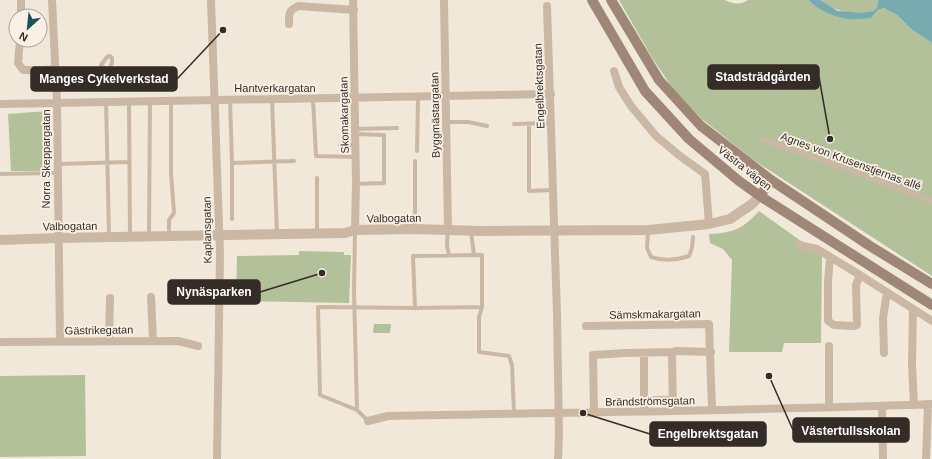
<svg xmlns="http://www.w3.org/2000/svg" width="932" height="459" viewBox="0 0 932 459" font-family="Arial,sans-serif">
  <style>
    .green { fill: #b2c199 }
    .water { fill: #78abb0 }
    .lines { fill: none; stroke-linecap: round; stroke-linejoin: round }
    .service { stroke: #cab8a5; stroke-width: 4 }
    .pedestrian { stroke: #cab8a5; stroke-width: 6 }
    .minor { stroke: #cab8a5; stroke-width: 8 }
    .tertiary { stroke: #cab8a5; stroke-width: 10 }
    .secondary { stroke: #9e8777; stroke-width: 10 }
    .labels { text-anchor: middle; stroke-width: 3.5; stroke-linejoin: round; paint-order: stroke }
    .street-label { font-size: 11px; fill: #362c27; stroke: #faf1e6 }
    .leader { fill: none; stroke: #362c27; stroke-width: 1.5 }
    .callout-dot { fill: #362c27; stroke: #faf1e6; stroke-width: 1.5 }
    .callout { fill: #362c27; stroke: #362c27; stroke-width: 1.5 }
    .callout-label { font-size: 12px; text-anchor: middle; font-weight: bold; fill: #fff }
  </style>
  <rect width="100%" height="100%" fill="#f2e8da"/>
  <!-- green -->
  <path class="green" d="M619,0h106c7,4 16,5 23,0h60c19,18 39,16 63,18l7,-8 6,-2 13,7 14,14 21,14v233l-180,-117 -50,-40 -29,-30 -22,-33z
    M820,0h58l-1,8c-14,12 -44,3 -57,-8z
    M48,111l1,60h-38l-3,-57z
    M759,211l63,45 -1,87h-37l-2,9h-53l3,-92 -9,-11 -13,-6 -1,-9c24,-1 34,-5 50,-23z
    M299,251l45,1v3h7l-2,48 -113,-2 1,-45 62,-1z
    M374,324h17l-1,9h-17z
    M85,375l1,81 -86,1v-81z"/>
  <!-- water -->
  <path class="water" d="M808,0h12l18,11 24,2 11,-2 4,-3 1,-8h54v43l-21,-14 -14,-14 -13,-7 -6,2 -7,8c-7,0 -15,2 -23,1 -14,-2 -30,-9 -40,-19z"/>
  <g class="lines">
    <!-- service -->
    <path class="service" d="M110,56l2,2v5l-4,9 -7,-7 6,-8z
      M272,99l5,135
      M313,99l3,57 40,1
      M230,100l2,63v56
      M106,101l3,135
      M129,101l1,135
      M446,122h22l19,4
      M514,124l37,-1
      M529,124v67l24,-1
      M355,129l42,-1
      M355,134l29,1v48l-28,1
      M340,145h15
      M417,151l1,-54
      M415,161v68
      M232,163l62,-2
      M57,164l72,-2
      M0,174l57,-1
      M317,178v55
      M448,230l-1,16 2,9
      M355,231l-1,60 3,119
      M648,231l-1,17 4,9c12,4 26,3 38,-1l3,-8 1,-11
      M471,232l3,23
      M149,236l1,-135
      M169,236v-16l5,-7 -3,-40v-73
      M415,308l-2,-52 69,-1v52
      M644,398h29
      M368,421l-11,-11 -37,-15 -2,-88 97,1 67,-1 -3,10v35l30,4 3,9 2,48"/>
    <!-- pedestrian -->
    <path class="pedestrian" d="M763,140l84,29 85,32"/>
    <!-- minor -->
    <path class="minor" d="M21,0v16
      M52,0l5,102 3,239
      M211,0l9,254 -3,205
      M353,0l3,184 -1,46
      M444,0l4,230
      M547,6l10,308 2,122 -1,23
      M289,24c0,-10 -1,-13 9,-18l56,4
      M20,40l-2,23 5,7h21l11,-1
      M614,71l5,16 12,19 25,30 24,20 25,18 4,50
      M0,104l551,-10
      M799,245l18,4 43,26 72,46
      M830,257l-2,24v40l6,4 20,1 3,-1 -1,-40 4,-10
      M151,297l2,43
      M913,309l-1,55 2,41
      M586,326l123,-2 3,86
      M109,340l1,-42
      M0,342l178,-1 20,5
      M829,346v62
      M672,352l1,59
      M884,353l-1,-35 4,-26
      M882,406l1,53
      M644,412v-59
      M594,413l-1,-58 33,-2 46,-1 5,-1 34,1
      M368,421l20,-5c182,-4 363,-5 544,-12
      M926,459l2,-55"/>
    <!-- tertiary -->
    <path class="tertiary" d="M0,240l58,-2 287,-5 10,-3 60,-1 65,2 168,-1 61,-6 21,-5 22,-15 8,-8"/>
    <!-- secondary -->
    <path class="secondary" d="M592,0l53,91 44,48 50,42 21,15 172,109
      M611,0l48,80 42,46 70,54 99,66 62,38
      M760,196l11,-16"/>
  </g>
  <g class="labels">
    <!-- street labels -->
    <g class="street-label">
      <text transform="translate(539 86) rotate(-92)" y="4">Engelbrektsgatan</text>
      <text x="275" y="92">Hantverkargatan</text>
      <text transform="translate(344 115) rotate(-91)" y="4">Skomakargatan</text>
      <text transform="translate(435 115) rotate(-91)" y="4">Byggmästargatan</text>
      <text transform="translate(46 159) rotate(-90)" y="4">Norra Skeppargatan</text>
      <text transform="translate(851 161) rotate(20)" y="4">Agnes von Krusenstjernas allé</text>
      <text transform="translate(745 168) rotate(38)" y="4">Västra vägen</text>
      <text transform="translate(394 218) rotate(-1)" y="4">Valbogatan</text>
      <text transform="translate(70 226) rotate(-1)" y="4">Valbogatan</text>
      <text transform="translate(207 230) rotate(-91)" y="4">Kaplansgatan</text>
      <text transform="translate(655 314) rotate(-1)" y="4">Sämskmakargatan</text>
      <text transform="translate(99 330) rotate(-1)" y="4">Gästrikegatan</text>
      <text transform="translate(650 401) rotate(-1)" y="4">Brändströmsgatan</text>
    </g>
  </g>
  <!-- callouts -->
  <path class="leader" d="M830 139L819 77M223 30L177 79M322 273L260 292M769 376L793 430M583 413L650 434"/>
  <g class="callout-dot">
    <circle cx="830" cy="139" r="4"/>
    <circle cx="223" cy="30" r="4"/>
    <circle cx="322" cy="273" r="4"/>
    <circle cx="769" cy="376" r="4"/>
    <circle cx="583" cy="413" r="4"/>
  </g>
  <g class="callout">
    <rect x="708" y="65" width="111" height="24" rx="4"/>
    <rect x="31" y="67" width="146" height="24" rx="4"/>
    <rect x="168" y="280" width="92" height="24" rx="4"/>
    <rect x="793" y="418" width="116" height="24" rx="4"/>
    <rect x="650" y="422" width="116" height="24" rx="4"/>
  </g>
  <g class="callout-label">
    <text x="763" y="81">Stadsträdgården</text>
    <text x="104" y="83">Manges Cykelverkstad</text>
    <text x="214" y="296">Nynäsparken</text>
    <text x="851" y="435">Västertullsskolan</text>
    <text x="708" y="438">Engelbrektsgatan</text>
  </g>
  <!-- north arrow -->
  <g transform="translate(28 28) rotate(207)"><circle r="19" fill="#faf1e6" stroke="#aca29a"/>
  <path d="M0-3L7 15L0 10L-7 15Z" fill="#1b5258"/>
  <text y="-6" font-size="11" font-weight="bold" text-anchor="middle" fill="#362c27">N</text>
  </g>
</svg>
